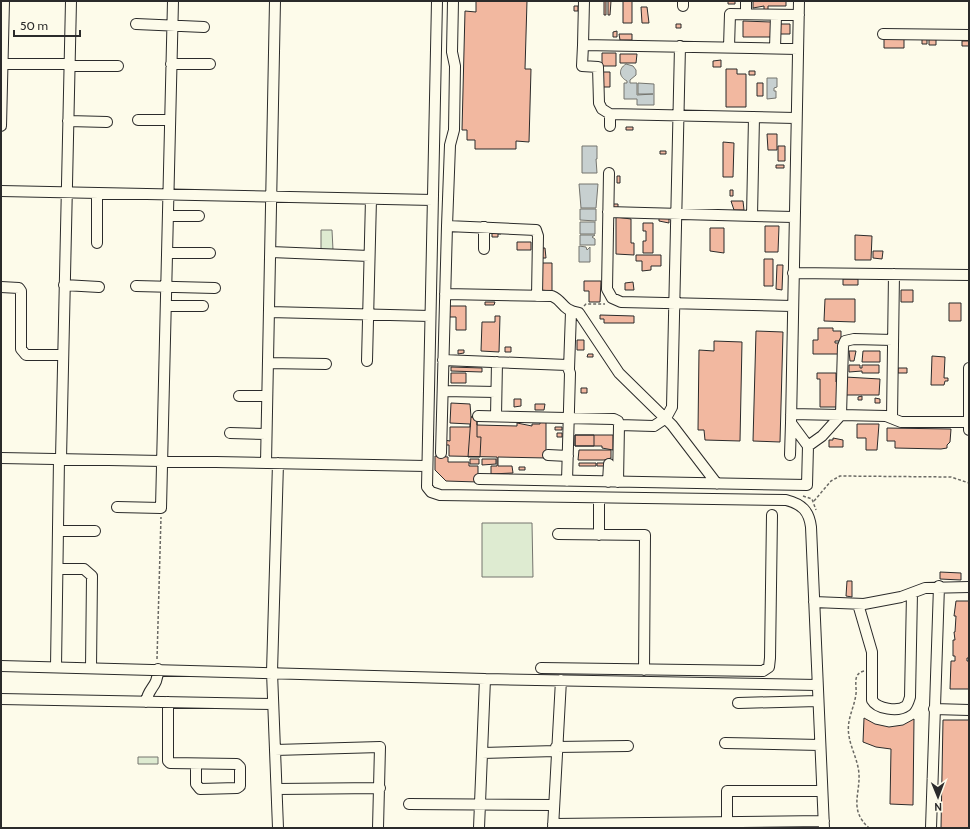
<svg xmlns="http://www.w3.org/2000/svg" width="970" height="829" viewBox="0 0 970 829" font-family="Cabin,sans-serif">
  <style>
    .green { fill: #deebd1; stroke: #74746e }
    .water { fill: #c7d0d0; stroke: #74746e }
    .building { fill: #f2b8a0; stroke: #2b2b2b }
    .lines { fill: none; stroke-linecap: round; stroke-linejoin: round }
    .minor-casing { stroke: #2b2b2b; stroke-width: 12 }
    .path { stroke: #6a6964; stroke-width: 1.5; stroke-dasharray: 3 2; stroke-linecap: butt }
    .minor { stroke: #fdfbea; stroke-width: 10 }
  </style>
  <rect width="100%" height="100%" fill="#fdfbea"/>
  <!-- green -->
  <path class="green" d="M321,230h11l1,20h-12z
    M482,523h50l1,54h-51z
    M138,757h20v7h-20z"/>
  <!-- water -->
  <path class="water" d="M626,64l7,2 3,4v5l-6,5v3h7v12l16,-1h-15v-11l16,1v21h-17v-6h-13v-16h3v-2c-8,-4 -9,-12 -1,-17z
    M767,78h10v9l-3,1v3h2v7l-9,1z
    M582,146h15v13h-1l1,14h-15z
    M579,184h19l-2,24h-15z
    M580,209h16v12l-16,-1z
    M580,222h15v12h-15z
    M580,235h15l-3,2 3,2v6h-15z
    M579,246l7,1 1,3 3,-3v15h-11z"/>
  <!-- building -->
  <path class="building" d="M476,1h51l-2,68h6l-2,73 -13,-1v8h-41v-9h-8v-10h-5l3,-119 11,1z
    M604,1h2v14h-2z
    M608,1h3l-1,14h-2z
    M623,1h9v22h-9z
    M728,1h7v3h-7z
    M753,1h33v5h-18v4h-4v-4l-11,2z
    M574,6h4v5h-4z
    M641,7h6l2,16h-7z
    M743,21l28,1v15h-28z
    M676,24h5v4h-5z
    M780,24h10v10h-10z
    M617,31v6h-4v-5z
    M619,34h13v6h-12z
    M884,38h20v10h-20z
    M929,38h7v7h-7z
    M922,39h5v5h-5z
    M962,41h7v5h-7z
    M602,53h14v13h-14z
    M620,54h17l-1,9h-16z
    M721,60v7h-8v-6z
    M726,69h11v5h9v33h-20z
    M749,71h6v4h-6z
    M602,72h8v15h-8z
    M757,83h6v13h-6z
    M626,127h7v3h-7z
    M767,134h10v16h-9z
    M723,142l11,1 -1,34h-10z
    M778,146h7v15h-7z
    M660,151h6v3h-6z
    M776,165h8v3h-8z
    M617,176h3v7h-3z
    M730,190h3v6h-3z
    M731,201h12l1,9h-10z
    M613,204h5v4h-5z
    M616,217l15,2v24h3v12l-18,-1z
    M659,217h10v6l-10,-2z
    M643,223h10v30h-10v-12h3v-10h-3z
    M765,226h14l-1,26h-13z
    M710,228h14v25l-14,-2z
    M492,232h9v2h-3v3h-6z
    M855,235l17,1 -1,24h-16z
    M517,242h14v8h-14z
    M542,248h3l1,10h-4z
    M873,251h10l-1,8 -9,-1z
    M636,255h25v11h-10v4l-9,1v-10h-6z
    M764,259h9v27h-9z
    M541,263h11v28l-12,-1z
    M777,265h6l-1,25 -6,-1z
    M843,279h15v6h-15z
    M584,281h17l-1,21h-11v-11h-5z
    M633,282l1,8h-9v-7z
    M901,290h12v12h-12z
    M825,299h30v23l-31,-1z
    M485,302h10l-1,3h-9z
    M949,303h12v18h-12z
    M448,306h18v24h-10v-13h-8z
    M600,315l34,1v7h-30v-4h-4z
    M495,316h5l-1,36 -18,-1 1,-29h13z
    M818,328h15v3h8v10h-6v2h5v11h-27v-14h5z
    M756,331l27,1 -3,110 -27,-1z
    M577,340h7v10h-7z
    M714,341l28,1 -2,99 -35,-1 -1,-10h-6l1,-80 15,1z
    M505,347h6v5h-6z
    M458,350h6v3l-6,1z
    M849,351h7l-2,10h-4z
    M863,351h17v11h-18z
    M588,354h5v3h-6z
    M932,356l13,1 -1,21h4v3h-3l-1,4h-13z
    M849,365h11v3h2v-3h17v8h-17v-2l-13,1z
    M451,367l31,1v4l-31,-1z
    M898,368h9v5h-9z
    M451,373h15v10h-15z
    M817,373h19v9h2v25h-18v-28h-3z
    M845,377l35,2 -1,16h-34z
    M581,388h6v5h-6z
    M862,396v4h-4v-3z
    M875,398l5,1v4h-5z
    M514,399h7v7l-7,1z
    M451,403l19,1 1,13h6v8l40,1v-3l15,3v-2h8v-3h6v37l-48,-1v9h14l1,7 -22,1v-8h6v-9l-48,-1v-11h-5v-5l6,1v-14h20v-3l-20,-1z
    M535,404h10l-1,6h-9z
    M471,417h6v20h4l-1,20h-12z
    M857,424h22l-2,26h-11v-12h-9z
    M555,427h7v3h-7z
    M887,428l64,1 -1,13 -3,3v3l-6,1 -46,-1v-7h-8z
    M557,433h5v4h-5z
    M575,435h38v15l-11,-2v-2h-27z
    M575,435h19v11h-19z
    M833,438l10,2v7h-14v-7h4z
    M579,450h32v8l-7,2h-26z
    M435,456l13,1v5h21v4h9v16l-32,-1 -11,-11z
    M470,459h9v5h-9z
    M482,459h14v5l-14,1z
    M579,463h17v3h-17z
    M597,463h8v3h-8z
    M519,467h6v3h-6z
    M940,572l21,1v7l-21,-1z
    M847,581h5v16l-6,-1z
    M956,601h13v57h-2v3h2v28h-19l1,-28h4v-5h-2v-16h2l-1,-8h1l1,-16h-2z
    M864,718l11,6 14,3 14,-2 11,-6 -1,86 -23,-1 1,-55 -15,-2 -13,-5z
    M943,720h26v108h-28z"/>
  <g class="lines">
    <!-- minor casing -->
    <g class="minor-casing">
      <path id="minor" d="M437,1l-10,486 4,5 9,3 346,5c16,4 23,11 25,27l13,301
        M584,1l-1,44 215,4
        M683,6v-5
        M746,14v-13
        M136,24l68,3
        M883,34l86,1
        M583,45l-1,21 16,1 1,36 3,6 8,5 185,4
        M729,47l1,-33 69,1
        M775,48l1,-33
        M2,64h67
        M171,64h39
        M69,66h49
        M610,114v12
        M138,120h32
        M68,121l39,1
        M1,126l3,-125
        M609,173l-2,116 5,9 9,4 171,4
        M1,191l432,9
        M97,193v50
        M608,212l185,5
        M169,216h30
        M752,216l2,-99
        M447,226l89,4 2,6 -1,60
        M484,249v-22
        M271,252l98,4
        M168,253h42
        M793,273l176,2
        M64,285l35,2
        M136,286l79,2
        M1,287l18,1 2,3v58l5,6h37
        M445,294l107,2c12,5 9,14 27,17l40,60 53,52 45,59
        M167,306h36
        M269,312l161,4
        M443,360l124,5 3,8 -3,108
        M367,361l4,-162
        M268,363l58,1
        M969,368v62
        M569,369l2,-57
        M443,391l53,1
        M239,396h28
        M791,414l50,1 2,-69 2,-5 9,-2 39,1
        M478,416l136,3 4,2 1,4 35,1 12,-8 6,-11 8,-361
        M496,416l1,-54
        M892,418l2,-144
        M230,433l36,1
        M808,446l14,-10 19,-21 45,1 15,6h67
        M441,453l6,-227 3,-81 4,-15 1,-64 -3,-14 1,-51
        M548,455l20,1
        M790,455l1,-32
        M1,458l425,8
        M61,459l10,-458
        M266,463l9,-462
        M278,463l-6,209 6,156
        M479,479l328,6 1,-39 -17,-23 8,-422
        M608,482l1,-18
        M618,482l1,-57
        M599,498v37
        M117,507l44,1 12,-507
        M58,531h37
        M558,534l87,1 -1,135
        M58,569h26l8,7 -1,92
        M814,602l50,2 37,-7 24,-9 44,-1
        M858,604l14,48v48c5,9 26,12 34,6 2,-2 3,-6 4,-9l2,-104
        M1,666l484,13 332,6
        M56,667l3,-208
        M541,668l222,3 6,-4 1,-9 2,-143
        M1,699l272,5
        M146,702c2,-15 12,-14 12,-33
        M168,702v59l2,2 67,1 3,3v19l-3,2 -37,1 -4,-5v-20
        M738,703l80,-2
        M934,709l35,1
        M725,743l95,2
        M556,747l72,-1
        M275,750l105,-3 -2,81
        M482,753l74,-2
        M277,789l103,-1
        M409,804l144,1
        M727,822v-31h95
        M553,824l271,-3
        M479,828l6,-149
        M553,828l8,-148
        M931,828l8,-242"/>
    </g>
    <!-- path -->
    <path class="path" d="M584,306l2,-2h19
      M803,496l9,3 4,11
      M814,501l17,-20 9,-5 111,1 18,6
      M157,659l4,-142
      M864,671c-12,3 -7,14 -8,23 -2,15 -10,26 -7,42 2,13 9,24 10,38 1,21 -10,36 10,54"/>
    <!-- minor -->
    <use href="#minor" class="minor"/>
  </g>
  <!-- border -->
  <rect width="970" height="829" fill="none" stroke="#2b2b2b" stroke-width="4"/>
  <!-- north arrow -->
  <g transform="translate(938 797) rotate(179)" stroke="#fdfbea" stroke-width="3" paint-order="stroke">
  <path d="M0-3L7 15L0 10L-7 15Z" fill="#2b2b2b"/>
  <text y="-6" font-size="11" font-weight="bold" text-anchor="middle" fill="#2b2b2b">N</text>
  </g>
  <!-- scale -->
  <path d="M14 30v6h66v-6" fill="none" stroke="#2b2b2b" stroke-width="2"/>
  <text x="20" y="30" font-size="12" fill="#2b2b2b" stroke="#fdfbea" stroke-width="3" paint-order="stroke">50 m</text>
</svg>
